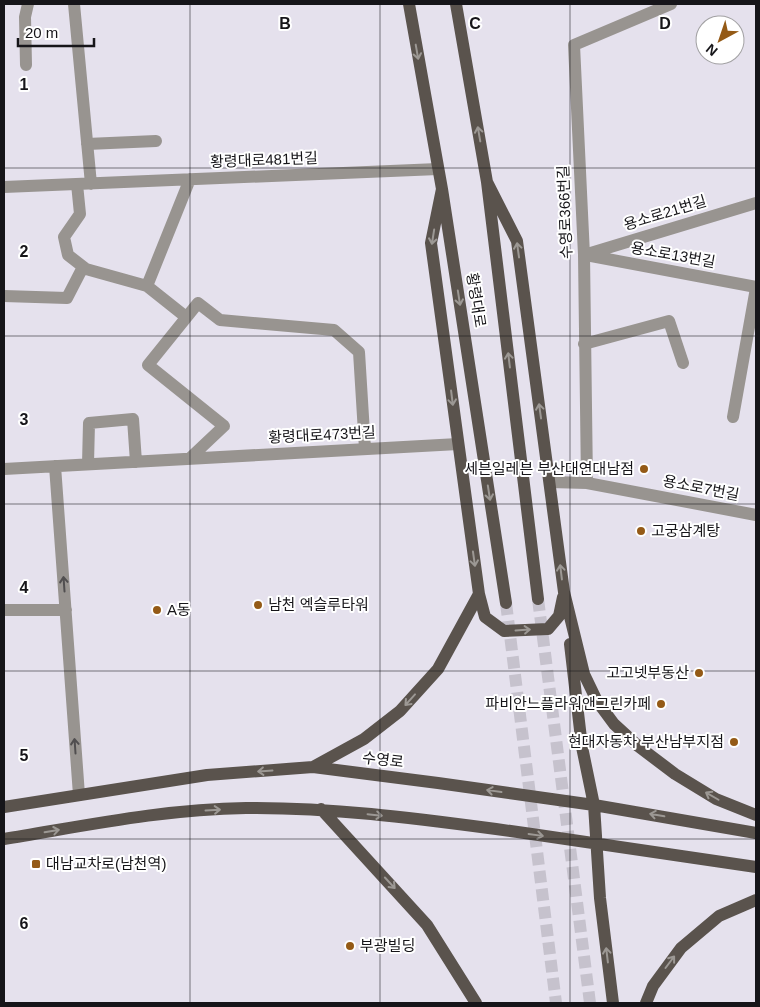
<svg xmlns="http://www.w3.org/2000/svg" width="760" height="1007" viewBox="0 0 760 1007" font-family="Helvetica,'Noto Sans KR',sans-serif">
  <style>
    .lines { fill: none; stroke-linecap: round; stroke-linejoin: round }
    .major-tunnel { stroke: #c6c2cd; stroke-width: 12; stroke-dasharray: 12 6; stroke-linecap: butt }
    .minor { stroke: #989490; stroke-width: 12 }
    .major { stroke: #5a534d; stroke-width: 12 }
    .oneway { stroke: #9c9894 }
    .oneway2 { stroke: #504e4f }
    .grid { fill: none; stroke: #161519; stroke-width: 1; stroke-opacity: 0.55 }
    .poi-dot { fill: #945a16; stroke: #fff; stroke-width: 2 }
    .labels { text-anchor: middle; stroke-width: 4; stroke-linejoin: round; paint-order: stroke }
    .street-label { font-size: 15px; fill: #161519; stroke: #fff }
    .poi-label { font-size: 15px; fill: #161519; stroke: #fff; text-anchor: start }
    .grid-label { font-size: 16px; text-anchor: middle; font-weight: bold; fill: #161519; stroke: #fff; stroke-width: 4; stroke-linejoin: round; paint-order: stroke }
  </style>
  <rect width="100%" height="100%" fill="#e5e1ed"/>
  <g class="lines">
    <!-- major-tunnel -->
    <path class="major-tunnel" d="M538,599l52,404
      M506,603l50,400"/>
    <!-- minor -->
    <path class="minor" d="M74,4l17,180
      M26,65l-1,-48 3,-13
      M87,144l69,-3
      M77,184l3,30 -16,23 4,18 18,14 61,17 39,31
      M4,187l434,-18
      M584,255l172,-52
      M586,255l170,32
      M147,286l43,-107
      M4,296l63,2 16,-31
      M584,344l85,-23 14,42
      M733,417l23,-129
      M189,459l35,-33 -76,-61 50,-62 22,17 114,10 25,22 6,97
      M88,464l1,-41 44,-4 3,43
      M55,466l24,329
      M4,469l454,-25
      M550,482l37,1 169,32
      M587,483l-3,-228 -10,-210 97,-41
      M4,610h62"/>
    <!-- major -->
    <path class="major" d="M409,4l33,185 64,414
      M456,4l31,178 51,417
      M487,182l30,59 47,351 20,82 13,27 17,23 24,22 37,28 41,25 40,16
      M479,594l6,23 19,14 44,-2 11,-13 4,-19
      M570,644l12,103 12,58 6,93 13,105
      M313,767l51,-28 36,-28 38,-42 41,-75 -48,-351 11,-54
      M4,807l203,-32 106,-8 125,16 156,22 162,28
      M321,809l106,116 49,78
      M4,839c80,-13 160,-30 242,-31 83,-1 167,10 250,21 87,12 174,25 260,38
      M646,1003l7,-17 28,-38 38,-32 37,-16"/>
  </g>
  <!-- one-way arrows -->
  <defs><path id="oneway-shaft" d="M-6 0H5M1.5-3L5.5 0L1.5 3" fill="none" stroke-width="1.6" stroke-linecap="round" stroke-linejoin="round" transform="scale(1.25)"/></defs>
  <g class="oneway">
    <use href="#oneway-shaft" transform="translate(417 52) rotate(80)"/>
    <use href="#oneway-shaft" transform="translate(479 134) rotate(-100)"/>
    <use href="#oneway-shaft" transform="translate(433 237) rotate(99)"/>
    <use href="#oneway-shaft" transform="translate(518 250) rotate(-98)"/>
    <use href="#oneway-shaft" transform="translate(459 298) rotate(81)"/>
    <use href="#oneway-shaft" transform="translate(509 360) rotate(-97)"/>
    <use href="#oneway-shaft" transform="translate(452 398) rotate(83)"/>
    <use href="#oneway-shaft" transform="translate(540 411) rotate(-98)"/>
    <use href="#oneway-shaft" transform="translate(489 493) rotate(81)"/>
    <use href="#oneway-shaft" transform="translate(474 559) rotate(82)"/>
    <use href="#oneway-shaft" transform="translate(561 572) rotate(-97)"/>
    <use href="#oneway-shaft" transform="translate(523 630) rotate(-4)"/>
    <use href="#oneway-shaft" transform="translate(410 700) rotate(132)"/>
    <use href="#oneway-shaft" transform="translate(265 771) rotate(176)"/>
    <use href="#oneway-shaft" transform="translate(494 791) rotate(-172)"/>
    <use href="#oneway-shaft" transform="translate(712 796) rotate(-150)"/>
    <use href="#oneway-shaft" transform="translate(213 810) rotate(-3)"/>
    <use href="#oneway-shaft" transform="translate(375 815) rotate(6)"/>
    <use href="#oneway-shaft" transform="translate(657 815) rotate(-170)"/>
    <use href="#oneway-shaft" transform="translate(52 831) rotate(-9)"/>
    <use href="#oneway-shaft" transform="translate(536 835) rotate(8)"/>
    <use href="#oneway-shaft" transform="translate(390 883) rotate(47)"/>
    <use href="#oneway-shaft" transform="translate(607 955) rotate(-97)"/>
    <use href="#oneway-shaft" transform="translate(670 962) rotate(-53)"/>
  </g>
  <g class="oneway2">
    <use href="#oneway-shaft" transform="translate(64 584) rotate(-94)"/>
    <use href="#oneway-shaft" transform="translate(75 746) rotate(-94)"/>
  </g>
  <!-- grid -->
  <path class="grid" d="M190,4v999M380,4v999M570,4v999M4,168h752M4,336h752M4,504h752M4,671h752M4,839h752"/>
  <!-- markers -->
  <g class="poi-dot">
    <circle cx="644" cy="469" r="5"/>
    <circle cx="641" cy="531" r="5"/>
    <circle cx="258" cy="605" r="5"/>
    <circle cx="157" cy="610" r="5"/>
    <circle cx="699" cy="673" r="5"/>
    <circle cx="661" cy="704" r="5"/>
    <circle cx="734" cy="742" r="5"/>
    <rect x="31" y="859" width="10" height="10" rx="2.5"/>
    <circle cx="350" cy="946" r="5"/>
  </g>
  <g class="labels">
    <!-- street labels -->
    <g class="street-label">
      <text transform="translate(264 160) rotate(-2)" y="5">황령대로481번길</text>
      <text transform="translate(565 212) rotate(-92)" y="5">수영로366번길</text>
      <text transform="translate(665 213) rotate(-17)" y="5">용소로21번길</text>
      <text transform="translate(673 255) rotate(10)" y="5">용소로13번길</text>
      <text transform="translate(476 300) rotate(81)" y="5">황령대로</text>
      <text transform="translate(322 435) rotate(-3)" y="5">황령대로473번길</text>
      <text transform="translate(701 488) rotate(11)" y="5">용소로7번길</text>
      <text transform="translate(383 760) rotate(7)" y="5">수영로</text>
    </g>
    <!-- poi labels -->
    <g class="poi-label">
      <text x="634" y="474" text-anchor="end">세븐일레븐 부산대연대남점</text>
      <text x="651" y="536">고궁삼계탕</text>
      <text x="268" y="610">남천 엑슬루타워</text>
      <text x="167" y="615">A동</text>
      <text x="689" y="678" text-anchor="end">고고넷부동산</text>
      <text x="651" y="709" text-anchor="end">파비안느플라워앤그린카페</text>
      <text x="724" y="747" text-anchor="end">현대자동차 부산남부지점</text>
      <text x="46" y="869">대남교차로(남천역)</text>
      <text x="360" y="951">부광빌딩</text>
    </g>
  </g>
  <g class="grid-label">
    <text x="285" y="29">B</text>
    <text x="475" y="29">C</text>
    <text x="665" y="29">D</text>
    <text x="24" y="90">1</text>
    <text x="24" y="257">2</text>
    <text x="24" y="425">3</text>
    <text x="24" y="593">4</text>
    <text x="24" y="761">5</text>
    <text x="24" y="929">6</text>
  </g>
  <!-- border -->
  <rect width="760" height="1007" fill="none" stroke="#161519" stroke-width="10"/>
  <!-- north arrow -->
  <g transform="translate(720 40) rotate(220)"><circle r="24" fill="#ffffff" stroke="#a2a1a3"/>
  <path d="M0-4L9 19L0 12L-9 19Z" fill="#945a16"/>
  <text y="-8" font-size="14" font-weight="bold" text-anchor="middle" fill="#161519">N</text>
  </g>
  <!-- scale -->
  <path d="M18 38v8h76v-8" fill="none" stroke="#161519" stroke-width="2.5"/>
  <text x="25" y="38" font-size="15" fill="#161519" stroke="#ffffff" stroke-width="4" paint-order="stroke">20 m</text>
</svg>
